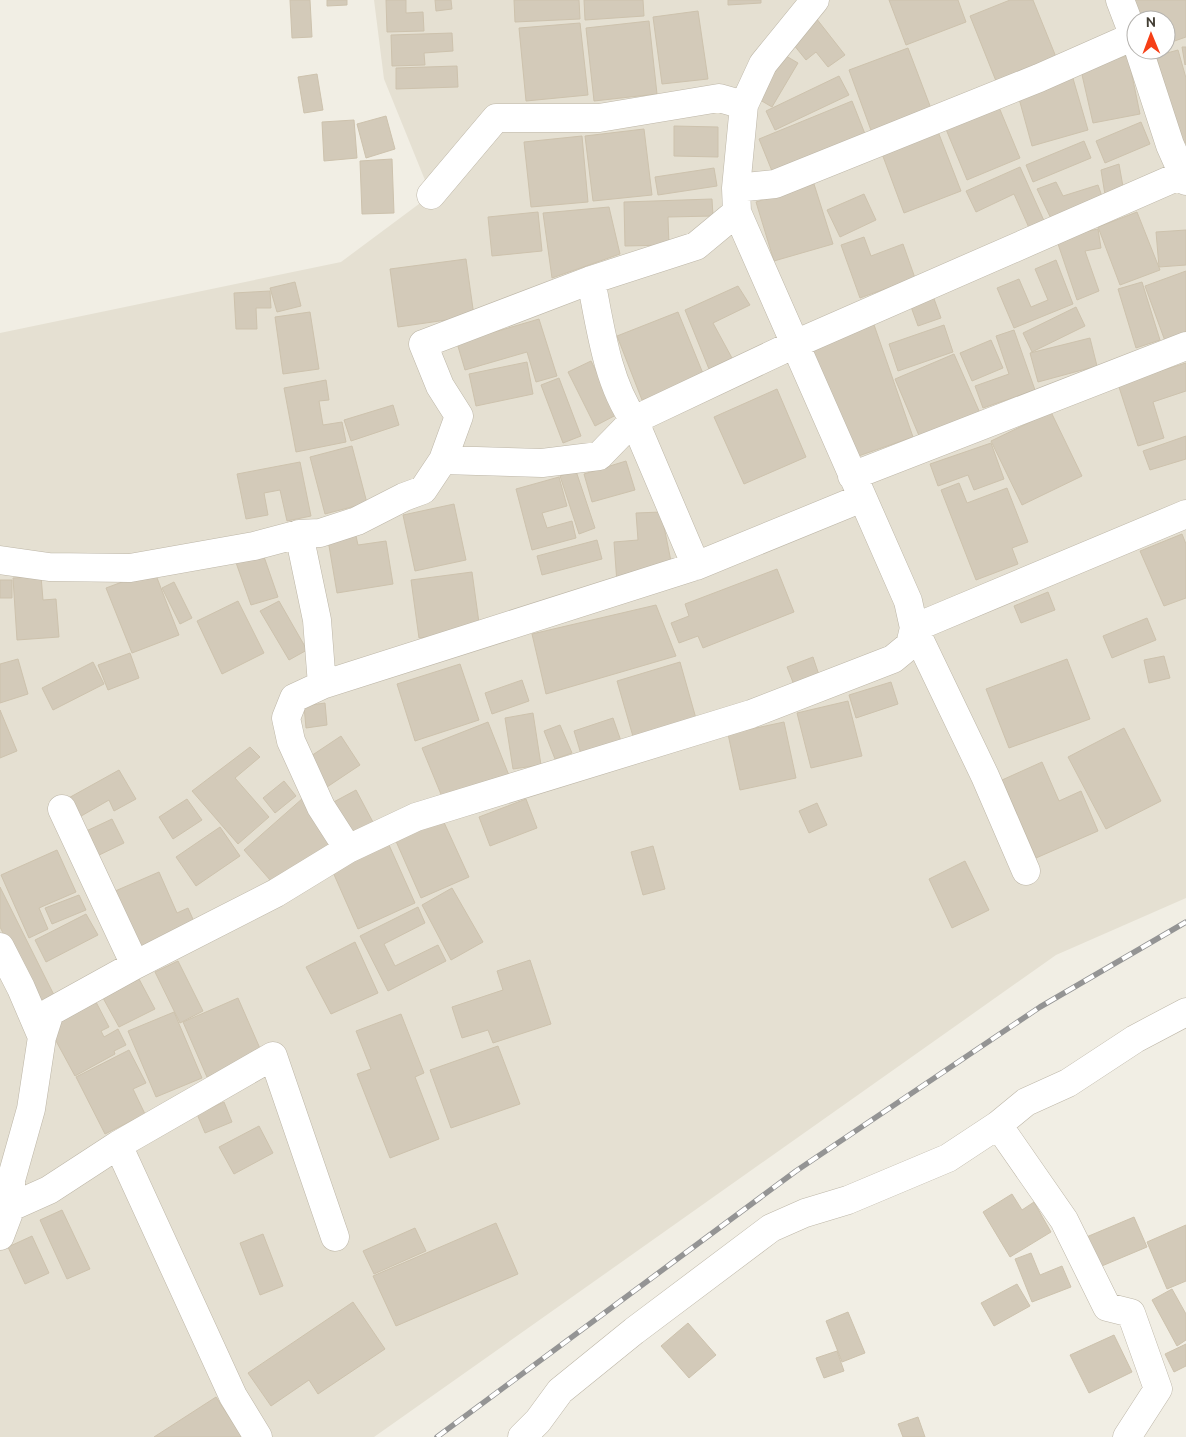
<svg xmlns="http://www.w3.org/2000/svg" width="1186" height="1437" viewBox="0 0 1186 1437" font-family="Ubuntu,sans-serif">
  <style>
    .residential { fill: #e5e0d2; fill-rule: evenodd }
    .building { fill: #d3cab9; stroke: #cdc2ad }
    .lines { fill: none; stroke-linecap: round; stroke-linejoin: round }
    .minor-casing { stroke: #bdb6a7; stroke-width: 29 }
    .minor { stroke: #fff; stroke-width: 28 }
    .rail-casing { stroke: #949494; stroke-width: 5.5 }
    .rail { stroke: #fff; stroke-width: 4; stroke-dasharray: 11; stroke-linecap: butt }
  </style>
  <rect width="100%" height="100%" fill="#f1eee4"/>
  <!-- residential -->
  <path class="residential" d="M374,0h812v898l-130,57 -682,482h-374v-1104l341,-71 90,-67 -47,-116zM1136,20h30v30h-30z"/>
  <!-- building -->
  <path class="building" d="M290,0h20l2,37 -20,1z
    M327,0h20v5l-20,1z
    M386,0h20v13l17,-1 1,19 -37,1z
    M435,0h16l1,9 -16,2z
    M514,0h65l1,19 -65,3z
    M584,0h59l1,16 -59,4z
    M728,0h33v3l-33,2z
    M889,0h69l8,22 -60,23z
    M1010,0h23l23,57 -60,24 -26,-65z
    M1134,0h52v37l-20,7v-24h-24z
    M698,11l10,68 -46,5 -9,-67z
    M816,18l29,37 -17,12 -12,-15 -10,8 -17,-21z
    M649,21l8,73 -63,7 -8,-73z
    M580,23l8,72 -62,6 -7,-73z
    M452,33l1,18 -29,2 1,12 -33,1 -1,-31z
    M1182,47h4v17l-1,1z
    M908,48l24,63 -60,22 -23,-63z
    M1178,50l8,28v65l-4,1 -26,-88z
    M781,53l17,10 -26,44 -17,-10z
    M1128,56l12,58 -47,9 -13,-57z
    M457,66l1,21 -62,2v-21z
    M317,74l6,36 -19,3 -6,-36z
    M1072,75l16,55 -56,16 -14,-51z
    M839,76l10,19 -74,35 -9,-19z
    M996,100l24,58 -53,22 -24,-58z
    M852,101l15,38 -93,37 -15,-37z
    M386,116l9,33 -29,9 -9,-34z
    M354,120l3,38 -33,3 -2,-39z
    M1141,122l9,22 -45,19 -9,-22z
    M674,126l44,1v30l-44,-1z
    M644,129l8,66 -59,6 -8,-65z
    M937,129l24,62 -57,22 -23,-62z
    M582,136l6,66 -57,5 -7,-65z
    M1084,141l7,17 -58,24 -7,-17z
    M392,159l2,54 -32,1 -2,-53z
    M1119,164l6,34 -19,3 -5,-31z
    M1020,167l25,56 -15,7 -16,-36 -38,18 -10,-21z
    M714,168l3,18 -59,9 -3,-18z
    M1056,182l7,14 35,-11 6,17 -50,23 -17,-36z
    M814,184l19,60 -59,17 -18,-59z
    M864,194l12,26 -36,17 -13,-27z
    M712,199l1,17 -45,1 1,28 -44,1 -1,-44z
    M609,207l11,47 -68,24 -9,-65z
    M538,212l4,39 -50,5 -4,-39z
    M1137,212l23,58 -40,15 -22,-58z
    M1098,229l3,19 -16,3 14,40 -22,9 -21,-62z
    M1186,230v35l-27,2 -3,-35z
    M864,237l7,19 32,-12 12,34 -55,20 -19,-53z
    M466,259l8,57 -76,11 -8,-58z
    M1056,260l17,44 -59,24 -17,-40 22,-9 12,28 17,-7 -13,-31z
    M1186,271v63l-21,7 -20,-55z
    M295,282l6,24 -24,6 -7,-24z
    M1142,282l18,58 -24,8 -18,-59z
    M738,286l12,19 -37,18 19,35 -23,11 -24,-59z
    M270,291l1,17h-15l1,21h-21l-2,-36z
    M933,296l8,22 -23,8 -8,-22z
    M1076,307l9,19 -53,26 -9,-19z
    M310,312l9,57 -36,5 -8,-57z
    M678,312l26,64 -62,24 -25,-64z
    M539,319l18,57 -21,6 -9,-30 -62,18 -8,-27z
    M872,319l41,118 -63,22 -41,-119z
    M944,325l9,27 -55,19 -9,-27z
    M1014,330l21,60 -52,18 -8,-22 34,-12 -13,-38z
    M1090,338l7,28 -59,16 -8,-29z
    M991,340l12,28 -31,13 -12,-28z
    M954,354l26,59 -60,25 -25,-59z
    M591,361l27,53 -23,12 -27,-54z
    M527,362l6,32 -57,12 -7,-32z
    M1186,363v28l-33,11 11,36 -26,8 -20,-62z
    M559,378l22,58 -18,7 -22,-58z
    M326,380l3,20 -10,1 4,24 19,-3 4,20 -50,10 -12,-64z
    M777,389l29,68 -62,27 -30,-67z
    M393,405l6,20 -48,16 -7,-21z
    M1051,412l31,64 -60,29 -31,-64z
    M1186,436v23l-36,11 -7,-19z
    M991,443l13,36 -30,11 -6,-15 -30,11 -8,-22z
    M352,446l15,57 -42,11 -15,-57z
    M626,461l9,29 -43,12 -8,-28z
    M300,462l11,54 -24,5 -7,-31 -16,3 4,22 -22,4 -9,-45z
    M576,471l19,57 -16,6 -19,-58z
    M559,477l8,29 -25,7 5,15 25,-7 4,17 -44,12 -16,-61z
    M959,483l8,20 40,-15 21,54 -16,6 6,16 -42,16 -35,-90z
    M454,504l12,56 -51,11 -12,-56z
    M661,512l12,59 -56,12 -3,-41 24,-2 -2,-27z
    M1182,534l4,10v54l-22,8 -24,-55z
    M356,536l2,9 28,-4 7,43 -56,9 -9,-53z
    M597,540l5,19 -60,16 -5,-19z
    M261,548l17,49 -27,8 -17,-48z
    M777,569l17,43 -91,36 -5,-12 -19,7 -8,-20 18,-7 -4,-12z
    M154,570l25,65 -47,18 -26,-65z
    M472,572l8,58 -61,8 -8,-58z
    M41,576l2,24 13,-1 3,38 -42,3 -4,-62z
    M0,580h12v18h-12z
    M174,582l18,36 -12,6 -18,-36z
    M1048,592l7,18 -34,13 -7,-17z
    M238,601l26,52 -42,21 -25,-53z
    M279,601l28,49 -18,10 -29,-49z
    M656,605l20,51 -130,38 -14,-60z
    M1147,618l9,22 -44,18 -9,-22z
    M130,653l9,25 -31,12 -10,-25z
    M1164,656l6,22 -21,5 -5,-23z
    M813,657l8,24 -25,9 -9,-23z
    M18,659l10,35 -28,9v-39z
    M1067,659l23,60 -81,29 -23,-59z
    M93,662l11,22 -51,26 -11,-22z
    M680,662l17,60 -63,18 -17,-59z
    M460,664l19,56 -64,21 -18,-57z
    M522,680l7,21 -37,13 -7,-21z
    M891,682l7,22 -42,14 -7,-23z
    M848,701l14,55 -51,12 -14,-55z
    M325,703l2,22 -21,3 -2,-22z
    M0,710l17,41 -17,7z
    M533,713l8,52 -28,4 -8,-51z
    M613,718l8,23 -40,13 -7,-23z
    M488,722l22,56 -65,26 -23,-56z
    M784,722l12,56 -56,12 -12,-56z
    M560,725l12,28 -17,6 -11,-28z
    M1124,728l37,73 -55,28 -38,-72z
    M341,736l19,29 -39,26 -19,-29z
    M250,747l10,10 -25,21 34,39 -31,27 -46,-53z
    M1042,762l17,39 22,-10 17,40 -62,27 -34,-78z
    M119,770l17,29 -22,12 -5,-11 -33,19 -11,-19z
    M284,781l12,15 -21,17 -12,-15z
    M356,790l18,34 -26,14 -18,-34z
    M303,798l34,39 -60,51 -33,-38z
    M187,799l15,21 -29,19 -14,-22z
    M526,799l11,29 -47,18 -11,-29z
    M817,803l10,22 -18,8 -10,-22z
    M442,818l27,59 -48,21 -26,-59z
    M112,819l12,24 -31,15 -11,-25z
    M220,827l20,29 -44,30 -20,-29z
    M389,845l26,58 -57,26 -26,-59z
    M653,846l12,43 -22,6 -12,-43z
    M57,850l19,42 -37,16 9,21 -19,9 -28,-63z
    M965,861l24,49 -37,18 -23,-49z
    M159,872l18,41 11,-5 8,18 -62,27 -28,-58z
    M0,887l54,108 -16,8 -38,-76z
    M452,888l31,54 -32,18 -29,-55z
    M79,895l7,15 -34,14 -7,-16z
    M418,907l7,16 -41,21 11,22 43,-21 8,16 -58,30 -28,-55z
    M86,914l12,21 -52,27 -11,-22z
    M355,942l23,51 -47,21 -25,-47z
    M530,960l21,64 -58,19 -5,-13 -26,8 -10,-31 51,-17 -6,-19z
    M178,961l25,50 -23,12 -25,-51z
    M139,979l16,30 -36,18 -16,-29z
    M238,998l24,55 -55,24 -24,-55z
    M96,1002l13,25 -8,4 3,6 14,-8 8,16 -12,6 1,3 -40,22 -26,-48z
    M174,1012l28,66 -46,19 -28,-66z
    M401,1014l23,59 -9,4 24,62 -49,19 -33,-84 14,-5 -15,-38z
    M498,1046l22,58 -69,24 -21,-58z
    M129,1050l17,33 -13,6 12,25 -40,20 -29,-57z
    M224,1102l8,20 -27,11 -8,-19z
    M259,1126l14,27 -39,21 -15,-27z
    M1012,1194l10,16 12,-8 17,30 -41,25 -27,-45z
    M62,1210l28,59 -23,10 -27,-59z
    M1134,1217l13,30 -50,21 -13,-30z
    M496,1223l22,51 -122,52 -23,-50z
    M1186,1225v56l-19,8 -20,-47z
    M415,1228l11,23 -52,23 -11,-23z
    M263,1234l20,52 -23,9 -20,-52z
    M32,1236l17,37 -24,11 -17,-37z
    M1031,1253l9,22 22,-9 9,21 -39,15 -17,-43z
    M1017,1284l13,22 -36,20 -13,-23z
    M1172,1289l14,25v26l-9,6 -25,-46z
    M353,1302l32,47 -67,45 -9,-14 -38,26 -23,-33z
    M848,1312l17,41 -23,9 -16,-41z
    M688,1323l28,32 -27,23 -28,-32z
    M1114,1335l18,37 -43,21 -19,-38z
    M1186,1344v22l-12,6 -9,-18z
    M837,1351l7,20 -20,7 -8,-20z
    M216,1397l26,40h-88z
    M918,1417l7,20h-22l-5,-13z"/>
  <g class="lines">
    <!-- minor casing -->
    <g class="minor-casing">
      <path id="minor" d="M815,0l-52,64 -19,41 -8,83 1,24 171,389 6,27 71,148 41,95
        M1120,0l16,42
        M1139,50l31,95 16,36
        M736,188l39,-4 264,-106 95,-42
        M431,195l65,-77h103l120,-20 25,7
        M591,280c9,45 16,102 43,140l62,146
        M443,460l99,3 57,-7 35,-36 161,-76 391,-171
        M852,476l334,-130
        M299,534l18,86 5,65 -28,13 -8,20 5,23 30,66 27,42
        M0,560l49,7 81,1 124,-22 45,-12 21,-1 37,-12 47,-24 19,-7 20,-30 16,-44 -19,-30 -17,-42 168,-64 105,-34 41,-34
        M914,628l272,-114
        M322,685l374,-119 166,-68
        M62,809l73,156
        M0,947l21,41 21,49
        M998,1125l66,95 43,87 24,6 27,76 -31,48
        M118,1145l115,251 25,41
        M11,1207l38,-17 69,-45 155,-89 62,181
        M0,1236l11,-29v-27l20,-71 11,-72 8,-25 85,-47 141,-72 72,-44 68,-32 335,-103 142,-55 17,-14 4,-17
        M522,1437l16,-16 22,-30 74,-60 137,-103 34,-15 43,-13 100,-42 50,-33 28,-23 42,-19 67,-44 51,-27"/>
    </g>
    <!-- minor -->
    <use href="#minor" class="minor"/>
    <!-- rail casing -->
    <g class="rail-casing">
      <path id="rail" d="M437,1437l359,-266 244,-164 146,-85"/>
    </g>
    <!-- rail -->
    <use href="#rail" class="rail"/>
  </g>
  <!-- north arrow -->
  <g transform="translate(1151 35) rotate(359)"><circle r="24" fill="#ffffff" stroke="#b4b2ae"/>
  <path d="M0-4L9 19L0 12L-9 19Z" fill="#f63f16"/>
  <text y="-8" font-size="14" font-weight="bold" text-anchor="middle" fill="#433e34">N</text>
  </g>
</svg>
